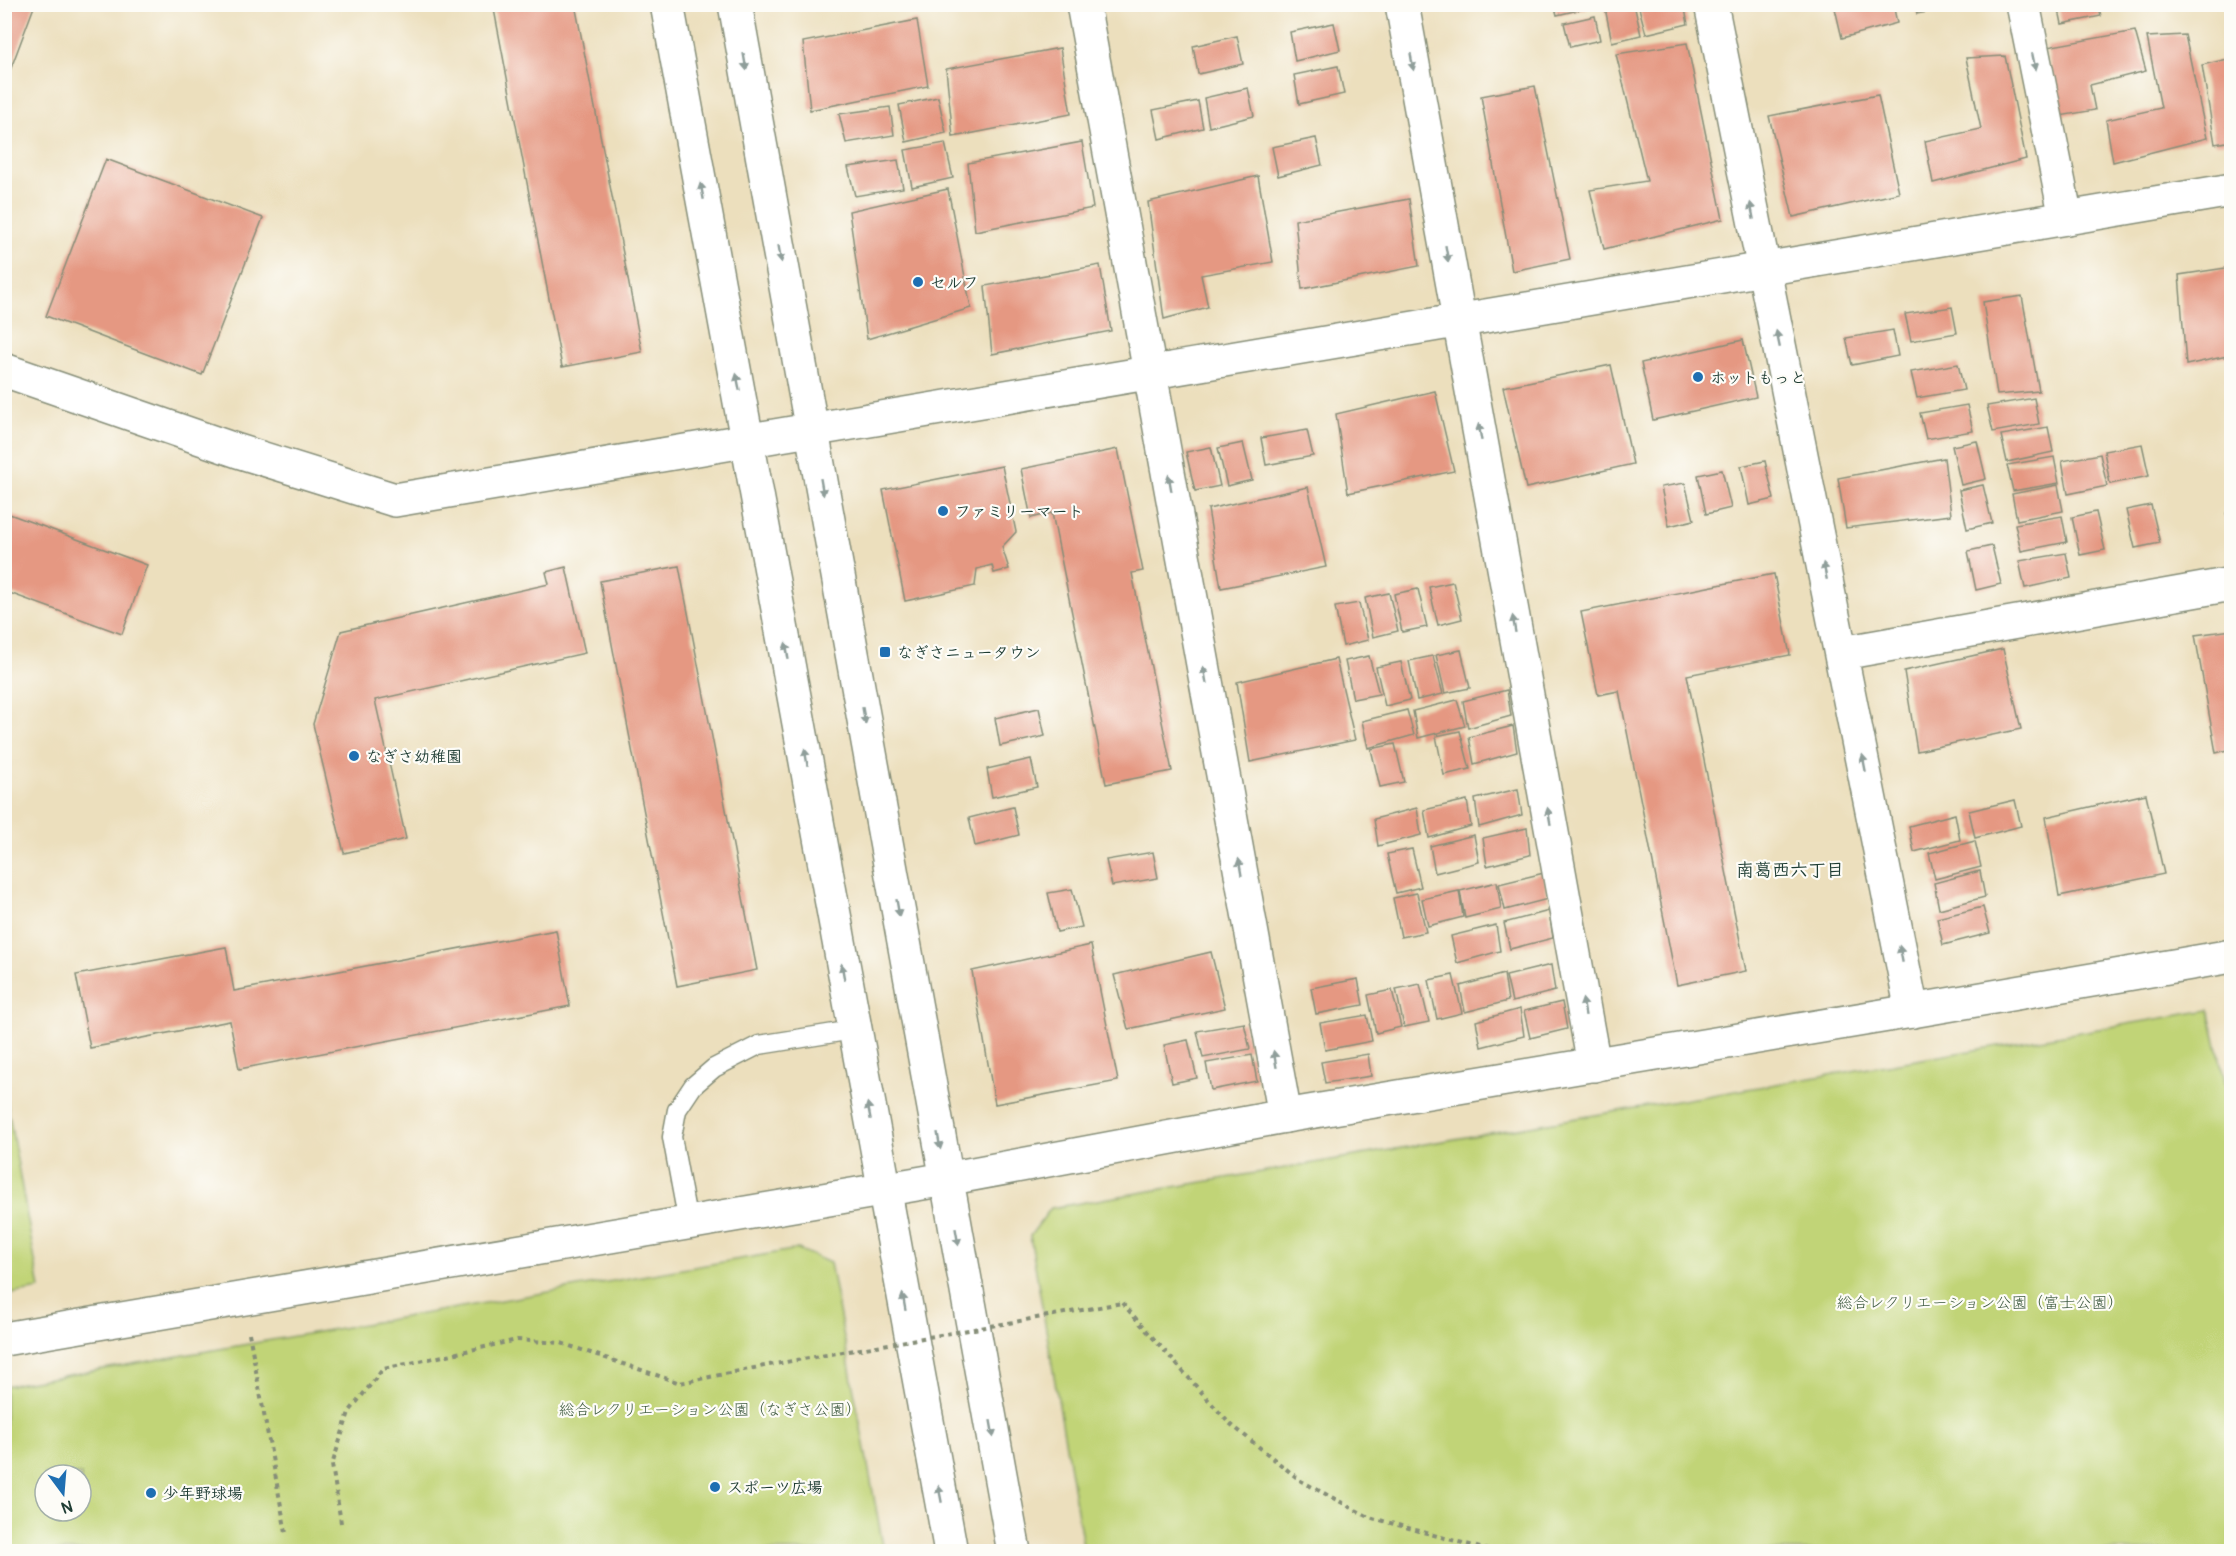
<svg xmlns="http://www.w3.org/2000/svg" width="2236" height="1556" viewBox="0 0 2236 1556" font-family="Pangolin,'Klee One',sans-serif">
  <style>
    .green { fill: #c1d477; stroke: #708856; stroke-width: 1.5; fill-rule: evenodd }
    .building { fill: #e59882 }
    .lines { fill: none; stroke-linecap: round; stroke-linejoin: round }
    .service-casing { stroke: #868e78; stroke-width: 21 }
    .minor-casing { stroke: #868e78; stroke-width: 36 }
    .tertiary-casing { stroke: #868e78; stroke-width: 36 }
    .path { stroke: #868e78; stroke-width: 4; stroke-dasharray: 4.5 4.5; stroke-linecap: butt }
    .service { stroke: #fff; stroke-width: 18 }
    .minor { stroke: #fff; stroke-width: 33 }
    .tertiary { stroke: #fff; stroke-width: 33 }
    .path-bridge { stroke: #868e78; stroke-width: 4; stroke-dasharray: 4.5 4.5; stroke-linecap: butt }
    .oneway { fill: #8f9e9a }
    .poi-dot { fill: #1f6fb2; stroke: #fdfcf7; stroke-width: 2 }
    .labels { text-anchor: middle; stroke-width: 4.5; stroke-linejoin: round; paint-order: stroke }
    .poi-label { font-size: 16px; font-weight: bold; fill: #1f3d34; stroke: #fdfcf7; text-anchor: start }
    .park-label { font-size: 16px; fill: #3f5b41; stroke: #fdfcf7 }
    .neighbourhood-label { font-size: 18px; font-weight: bold; fill: #1f3d34; stroke: #fdfcf7 }
  </style>
  <rect width="100%" height="100%" fill="#fdfcf7"/>
  <filter id="ink" filterUnits="userSpaceOnUse"><feTurbulence type="fractalNoise" baseFrequency=".0167" numOctaves="2"/><feDisplacementMap in="SourceGraphic" scale="12" xChannelSelector="R" yChannelSelector="G"/><feConvolveMatrix kernelMatrix="1 2 1 2 8 2 1 2 1" color-interpolation-filters="sRGB"/></filter>
  <filter id="wash" filterUnits="userSpaceOnUse"><feTurbulence type="fractalNoise" baseFrequency=".008" numOctaves="4" result="noise"/><feDisplacementMap in="SourceGraphic" scale="24" xChannelSelector="R" yChannelSelector="G"/><feGaussianBlur stdDeviation="1.35" result="paint"/><feColorMatrix in="noise" values="0 0 0 0 0 0 0 0 0 0 0 0 0 0 0 0 0 1.4 0 .05"/><feComposite in="paint" operator="in"/></filter>
  <g filter="url(#wash)">
    <rect width="100%" height="100%" fill="#ecdfbd"/>
    <!-- green -->
    <path class="green" d="M2209,1010l23,103 -1,438h-1147l-54,-315 21,-28z
      M4,1098h2l34,191 -35,6z
      M798,1249l32,14 54,288h-879v-165zM45,1475h36v36h-36z"/>
    <g id="blocks">
      <!-- building -->
      <path class="building" d="M4,4h31l-30,80h-1z
        M493,4h82l67,348 -80,15z
        M818,4h22v1l-21,5z
        M1554,4h32l1,4 -30,7z
        M1618,4h16l7,31 -29,7 -7,-34z
        M1655,4h29l4,20 -42,10 -7,-26z
        M1834,4h59l4,19 -55,15z
        M1915,5h40l1,2 -39,7z
        M2058,5h40l3,11 -39,8z
        M1595,16l5,24 -30,7 -6,-24z
        M917,20l11,66 -118,24 -7,-68z
        M1334,23l6,27 -45,11 -5,-29z
        M2135,31l11,40 -56,14 5,25 -35,6 -13,-69z
        M2185,35l22,103 -94,24 -7,-42 55,-12 -14,-71z
        M1237,36l6,28 -45,10 -5,-28z
        M1687,43l36,176 -119,30 -14,-59 57,-9 -31,-127z
        M1060,48l11,66 -118,23 -7,-68z
        M2005,56l21,103 -93,24 -8,-42 56,-12 -15,-71z
        M2232,58v83l-17,3 -13,-79z
        M1338,66l6,28 -45,10 -5,-29z
        M1535,86l35,173 -58,12 -31,-175z
        M1248,88l6,28 -45,11 -5,-29z
        M1878,95l21,98 -106,24 -24,-101z
        M938,97l8,36 -40,9 -7,-37z
        M1198,101l5,27 -44,11 -6,-29z
        M890,107l4,28 -48,8 -7,-29z
        M1316,138l6,27 -44,11 -6,-29z
        M1082,142l11,66 -118,23 -7,-68z
        M945,143l8,35 -41,9 -7,-37z
        M106,159l157,59 -61,157 -156,-59z
        M898,160l5,28 -48,8 -7,-29z
        M1258,176l15,86 -72,13 7,32 -44,12 -16,-117z
        M948,189l23,119 -104,31 -18,-128z
        M1409,199l10,67 -117,23 -7,-69z
        M1100,265l11,66 -119,23 -7,-68z
        M2232,267v88l-46,10 -7,-90z
        M2022,296l17,95 -42,4 -14,-93z
        M1952,307l5,26 -46,8 -6,-27z
        M1893,330l5,26 -46,9 -6,-27z
        M1743,340l13,57 -103,23 -12,-57z
        M1958,364l6,26 -47,8 -6,-26z
        M1611,365l22,99 -107,24 -23,-101z
        M1435,391l19,80 -106,22 -12,-79z
        M2034,398l5,26 -46,8 -6,-26z
        M1967,405l6,26 -47,8 -6,-26z
        M2048,427l5,25 -46,10 -6,-27z
        M1307,430l6,26 -47,9 -5,-27z
        M1977,441l9,38 -25,6 -9,-39z
        M1243,443l9,37 -25,6 -9,-38z
        M2142,444l7,32 -39,8 -6,-33z
        M1211,447l9,39 -25,5 -9,-39z
        M1118,449l25,122 -11,2 40,198 -66,13 -54,-271 -21,5 -10,-49z
        M2100,454l7,32 -39,8 -6,-33z
        M2054,457l5,26 -46,8 -6,-26z
        M1944,458l7,57 -105,13 -8,-50z
        M1765,461l9,38 -25,6 -8,-39z
        M1002,466l14,66 -14,15 7,22 -15,4 -2,-8 -15,4 -2,17 -70,15 -22,-111z
        M1722,470l9,38 -25,6 -8,-39z
        M1685,483l9,37 -25,6 -8,-39z
        M1983,485l9,38 -25,6 -8,-39z
        M2058,485l5,26 -46,9 -5,-26z
        M1308,487l18,80 -105,21 -13,-79z
        M2151,505l9,38 -25,5 -9,-38z
        M4,512l143,53 -25,69 -118,-43z
        M2096,512l9,38 -25,5 -8,-38z
        M2232,512v20h-1l-5,-19z
        M2062,516l5,26 -46,9 -6,-27z
        M1992,546l9,38 -25,6 -8,-39z
        M2066,553l5,25 -46,10 -6,-27z
        M679,566l78,404 -80,16 -77,-405z
        M566,567l19,86 -210,47 31,139 -62,14 -31,-129 28,-93 208,-47 -3,-12z
        M1774,574l16,81 -103,20 59,296 -69,14 -58,-294 -21,4 -17,-83z
        M1453,582l9,37 -24,6 -9,-38z
        M1418,589l9,38 -25,5 -8,-38z
        M1389,593l9,38 -25,6 -8,-39z
        M1359,603l9,37 -25,6 -8,-39z
        M2232,630v119l-16,4 -21,-118z
        M2003,649l18,80 -104,22 -13,-80z
        M1461,650l9,38 -25,5 -9,-38z
        M1369,656l10,38 -26,5 -8,-38z
        M1433,656l10,38 -26,6 -8,-39z
        M1336,659l19,81 -105,22 -13,-80z
        M1401,662l9,38 -25,6 -9,-39z
        M1507,690l4,26 -43,12 -5,-27z
        M1457,700l8,26 -47,12 -5,-27z
        M1039,708l6,28 -45,10 -5,-28z
        M1407,710l7,25 -46,13 -6,-27z
        M1513,726l4,26 -43,12 -5,-27z
        M1460,731l10,38 -26,6 -8,-39z
        M1395,744l9,38 -24,5 -9,-38z
        M1031,759l6,28 -45,10 -5,-28z
        M1518,789l4,26 -43,12 -4,-28z
        M2146,794l18,80 -105,22 -13,-79z
        M1467,800l4,26 -42,12 -5,-28z
        M2015,800l6,26 -46,12 -6,-27z
        M1013,807l6,28 -44,11 -6,-28z
        M1417,808l4,27 -43,11 -4,-27z
        M1955,814l5,26 -46,12 -5,-26z
        M1527,828l3,27 -43,11 -4,-28z
        M1474,835l5,27 -44,11 -5,-27z
        M1975,841l6,26 -46,12 -6,-26z
        M1412,849l9,38 -25,6 -9,-39z
        M1153,852l5,26 -46,8 -6,-26z
        M1980,871l5,26 -46,12 -5,-26z
        M1544,873l4,26 -43,11 -6,-26z
        M1497,882l4,27 -36,9 -5,-27z
        M1072,889l10,38 -25,5 -9,-39z
        M1459,891l4,26 -35,9 -6,-27z
        M1417,893l9,39 -25,5 -8,-39z
        M1983,907l7,26 -47,12 -6,-27z
        M1549,911l4,27 -43,11 -6,-26z
        M1496,925l4,26 -43,12 -6,-27z
        M556,930l14,76 -331,63 -9,-48 -140,27 -14,-73 150,-28 8,44z
        M1091,945l27,136 -123,23 -23,-133z
        M1211,952l14,56 -97,21 -14,-54z
        M1551,965l4,26 -43,11 -6,-26z
        M1504,974l4,27 -43,11 -5,-26z
        M1453,975l9,38 -25,6 -8,-39z
        M1358,979l5,26 -47,9 -5,-26z
        M1420,984l9,38 -25,5 -8,-38z
        M1392,990l9,37 -25,6 -8,-38z
        M1562,1002l5,27 -37,9 -6,-27z
        M1520,1009l4,27 -43,11 -5,-26z
        M1367,1015l5,26 -47,9 -5,-27z
        M1244,1023l6,26 -47,9 -6,-27z
        M1188,1040l9,38 -25,5 -8,-38z
        M1368,1054l3,22 -46,7 -4,-21z
        M1252,1055l5,26 -46,9 -5,-27z"/>
    </g>
  </g>
  <g filter="url(#ink)">
    <use href="#blocks" fill-opacity="0" stroke="#868e78" stroke-width="1.5"/>
    <g class="lines">
      <!-- service casing -->
      <g class="service-casing">
        <path id="service" d="M688,1223l-16,-86 5,-27 16,-24 21,-18 45,-23 94,-15"/>
      </g>
      <!-- minor casing -->
      <g class="minor-casing">
        <path id="minor" d="M1083,4l202,1112
          M1402,4l192,1061
          M1711,4l201,1007
          M2023,4l43,214
          M1842,653l390,-69"/>
      </g>
      <!-- tertiary casing -->
      <g class="tertiary-casing">
        <path id="tertiary" d="M667,4c97,516 187,1032 284,1548
          M735,4l279,1548
          M4,370l234,81 157,49 1837,-310
          M4,1339l942,-160 339,-63 627,-105 320,-55"/>
      </g>
      <!-- path -->
      <path class="path" d="M1122,1303l106,119 73,59 68,36 126,35
        M249,1333l37,200
        M341,1523l-9,-58 17,-53 34,-43 134,-29 44,3 119,40 89,-18"/>
      <!-- service -->
      <use href="#service" class="service"/>
      <!-- minor -->
      <use href="#minor" class="minor"/>
      <!-- tertiary -->
      <use href="#tertiary" class="tertiary"/>
      <!-- path-bridge -->
      <path class="path-bridge" d="M769,1365l353,-62"/>
    </g>
    <!-- one-way arrows -->
    <defs><path id="oneway-solid" d="M-6-.8H1V-3.2L6.5 0L1 3.2V.8H-6Z" transform="scale(1.5)"/></defs>
    <g class="oneway">
      <use href="#oneway-solid" transform="translate(745 62) rotate(80)"/>
      <use href="#oneway-solid" transform="translate(1412 62) rotate(80)"/>
      <use href="#oneway-solid" transform="translate(2034 62) rotate(78)"/>
      <use href="#oneway-solid" transform="translate(702 191) rotate(-101)"/>
      <use href="#oneway-solid" transform="translate(1752 211) rotate(-101)"/>
      <use href="#oneway-solid" transform="translate(780 254) rotate(80)"/>
      <use href="#oneway-solid" transform="translate(1447 254) rotate(80)"/>
      <use href="#oneway-solid" transform="translate(1778 339) rotate(-102)"/>
      <use href="#oneway-solid" transform="translate(738 382) rotate(-101)"/>
      <use href="#oneway-solid" transform="translate(1480 432) rotate(-100)"/>
      <use href="#oneway-solid" transform="translate(1170 483) rotate(-100)"/>
      <use href="#oneway-solid" transform="translate(822 487) rotate(80)"/>
      <use href="#oneway-solid" transform="translate(1825 571) rotate(-102)"/>
      <use href="#oneway-solid" transform="translate(1514 624) rotate(-100)"/>
      <use href="#oneway-solid" transform="translate(787 651) rotate(-100)"/>
      <use href="#oneway-solid" transform="translate(1205 675) rotate(-100)"/>
      <use href="#oneway-solid" transform="translate(864 716) rotate(80)"/>
      <use href="#oneway-solid" transform="translate(806 757) rotate(-100)"/>
      <use href="#oneway-solid" transform="translate(1864 763) rotate(-101)"/>
      <use href="#oneway-solid" transform="translate(1549 816) rotate(-100)"/>
      <use href="#oneway-solid" transform="translate(1240 867) rotate(-100)"/>
      <use href="#oneway-solid" transform="translate(898 908) rotate(80)"/>
      <use href="#oneway-solid" transform="translate(1901 954) rotate(-101)"/>
      <use href="#oneway-solid" transform="translate(843 972) rotate(-100)"/>
      <use href="#oneway-solid" transform="translate(1584 1007) rotate(-100)"/>
      <use href="#oneway-solid" transform="translate(1275 1059) rotate(-100)"/>
      <use href="#oneway-solid" transform="translate(869 1111) rotate(-101)"/>
      <use href="#oneway-solid" transform="translate(939 1141) rotate(80)"/>
      <use href="#oneway-solid" transform="translate(957 1237) rotate(80)"/>
      <use href="#oneway-solid" transform="translate(904 1302) rotate(-100)"/>
      <use href="#oneway-solid" transform="translate(992 1429) rotate(80)"/>
      <use href="#oneway-solid" transform="translate(940 1494) rotate(-101)"/>
    </g>
  </g>
  <!-- markers -->
  <g class="poi-dot">
    <circle cx="918" cy="282" r="6"/>
    <circle cx="1698" cy="377" r="6"/>
    <circle cx="943" cy="511" r="6"/>
    <rect x="879" y="646" width="12" height="12" rx="3"/>
    <circle cx="354" cy="756" r="6"/>
    <circle cx="715" cy="1487" r="6"/>
    <circle cx="151" cy="1493" r="6"/>
  </g>
  <g class="labels">
    <!-- poi labels -->
    <g class="poi-label">
      <text x="930" y="288">セルフ</text>
      <text x="1710" y="383">ホットもっと</text>
      <text x="955" y="517">ファミリーマート</text>
      <text x="897" y="658">なぎさニュータウン</text>
      <text x="366" y="762">なぎさ幼稚園</text>
      <text x="727" y="1493">スポーツ広場</text>
      <text x="163" y="1499">少年野球場</text>
    </g>
    <!-- park labels -->
    <g class="park-label">
      <text x="1980" y="1308">総合レクリエーション公園（富士公園）</text>
      <text x="710" y="1415">総合レクリエーション公園（なぎさ公園）</text>
    </g>
    <!-- neighbourhood labels -->
    <g class="neighbourhood-label">
      <text x="1790" y="876">南葛西六丁目</text>
    </g>
  </g>
  <!-- margin -->
  <rect width="2236" height="1556" fill="none" stroke="#fdfcf7" stroke-width="24"/>
  <!-- north arrow -->
  <g transform="translate(63 1493) rotate(164)"><circle r="28" fill="#fdfcf7" stroke="#a4b0a9" stroke-width="1.5"/>
  <path d="M0-4.5L10 22L0 15L-10 22Z" fill="#1f6fb2"/>
  <text y="-9" font-size="16" font-weight="bold" text-anchor="middle" fill="#1f3d34">N</text>
  </g>
</svg>
